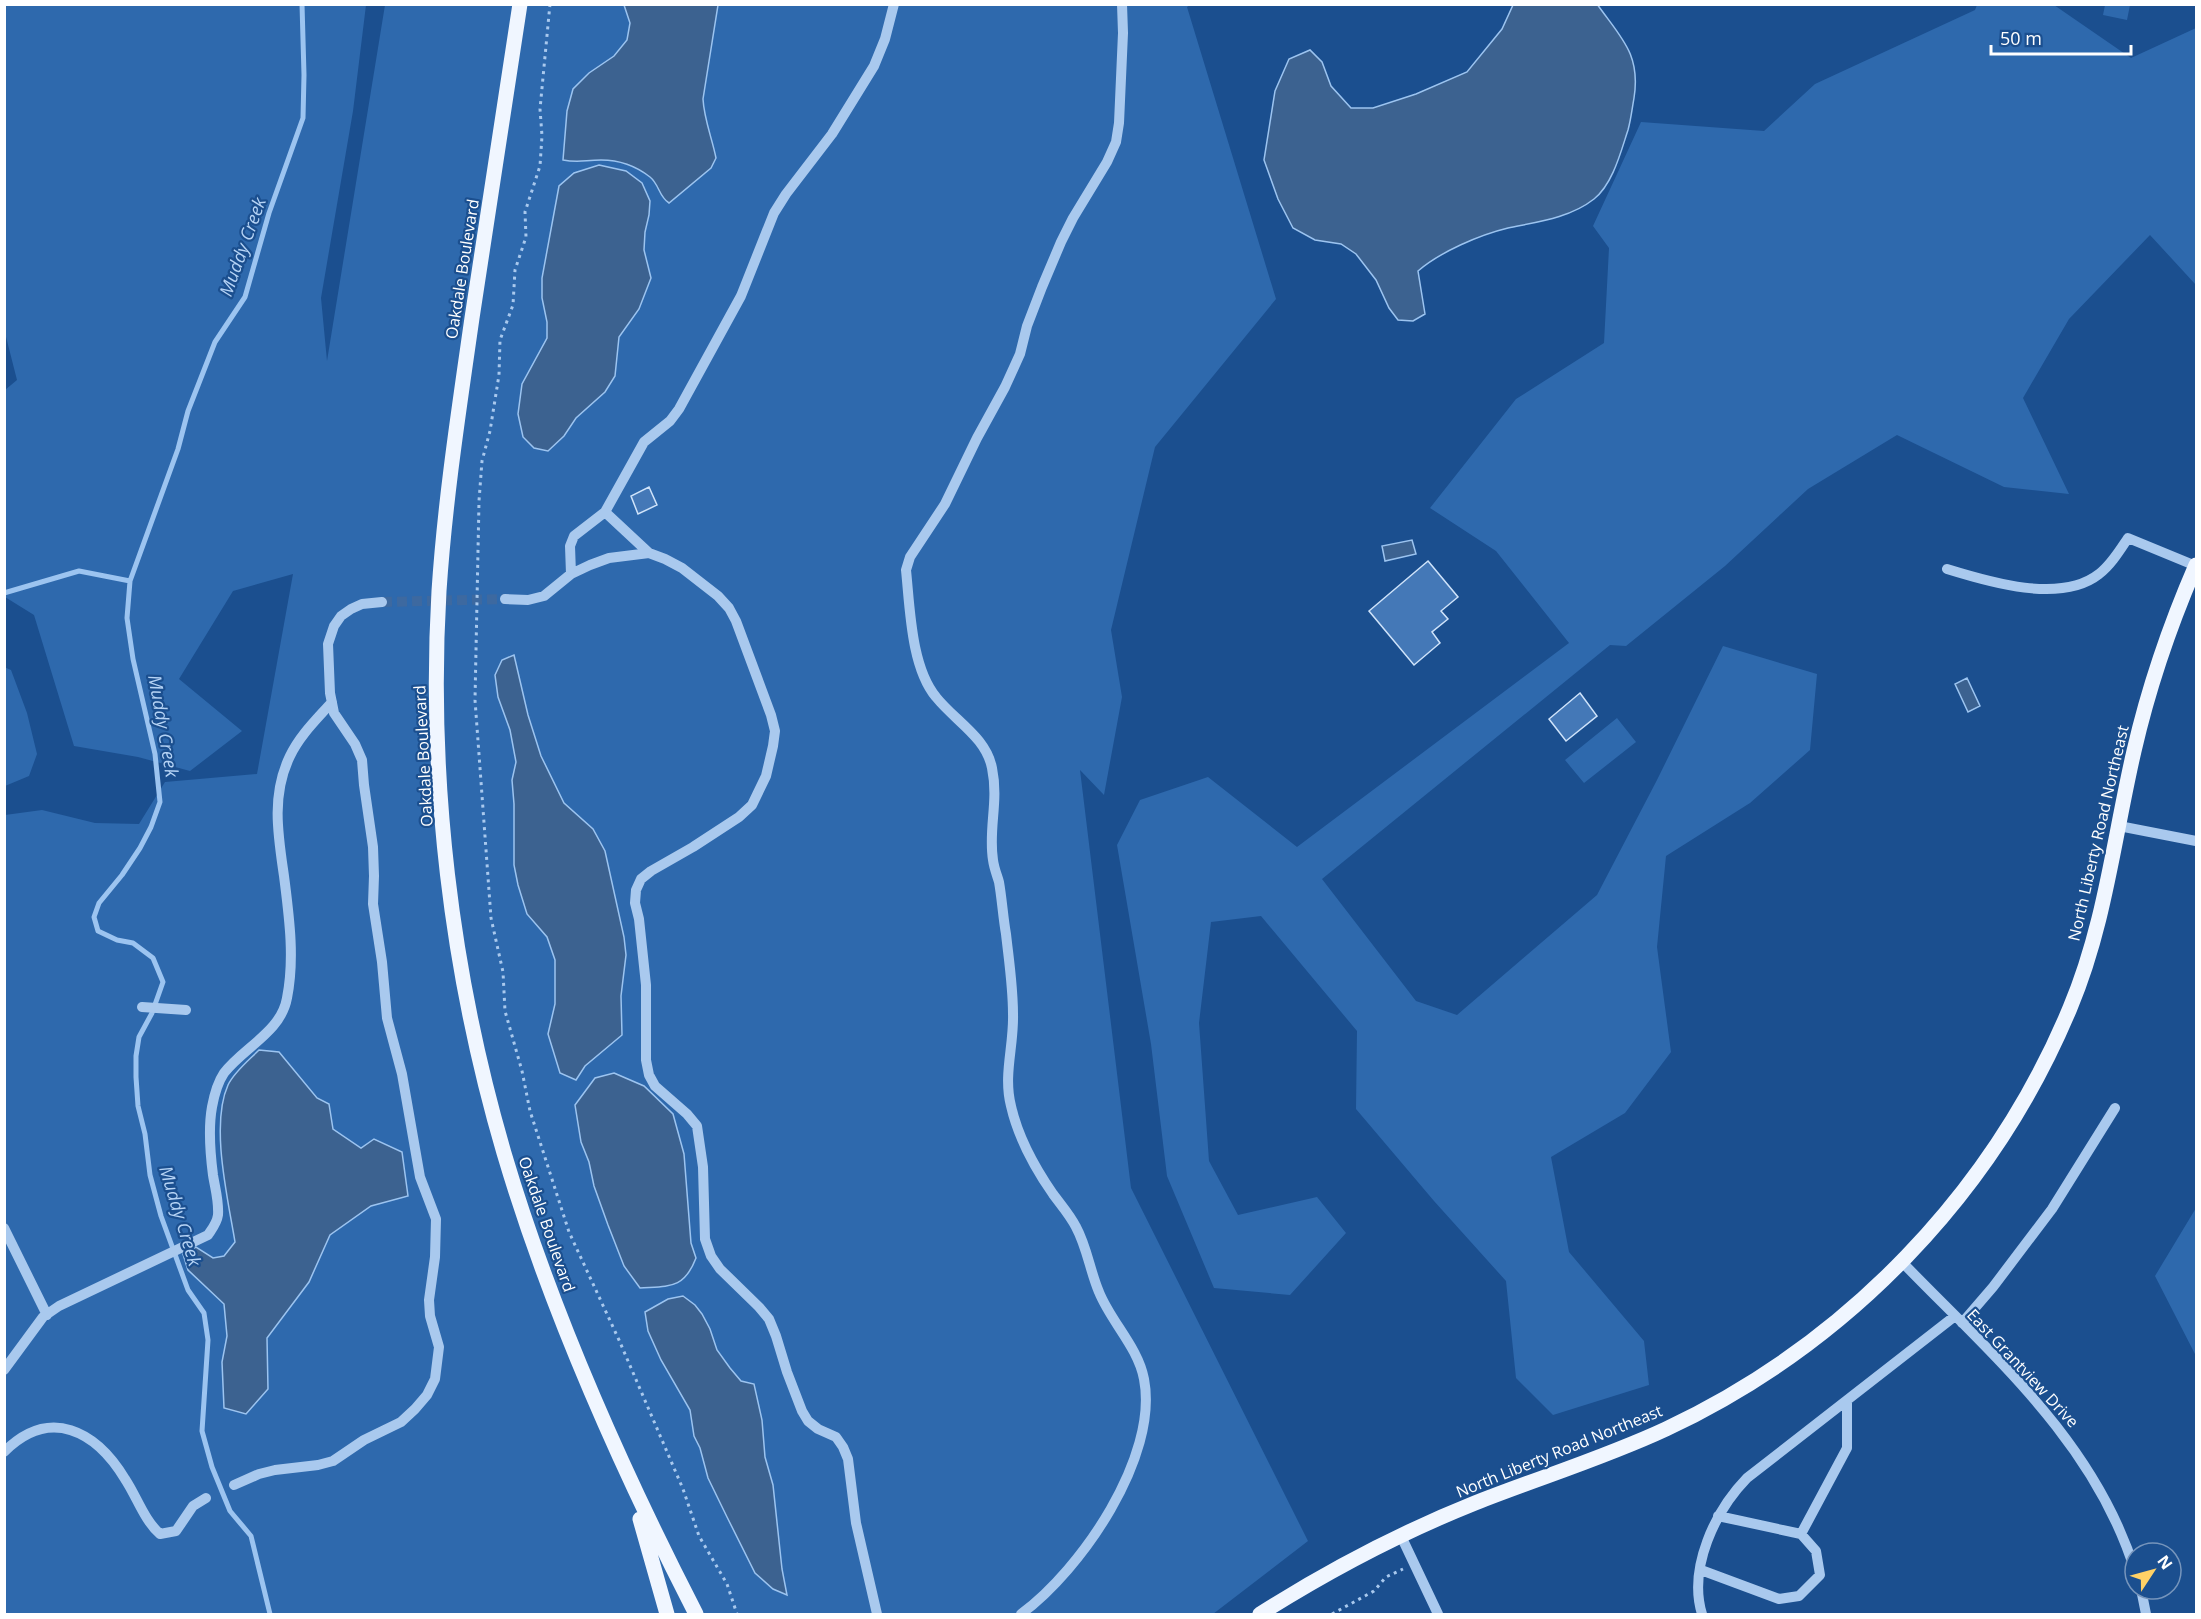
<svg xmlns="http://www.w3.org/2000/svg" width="2201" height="1619" viewBox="0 0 2201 1619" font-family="'Open Sans',sans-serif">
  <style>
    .green { fill: #2e69ad }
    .water { fill: #3c6290; stroke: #9cc4f0; stroke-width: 1.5 }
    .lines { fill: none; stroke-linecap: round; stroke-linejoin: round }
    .stream { stroke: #9cc4f0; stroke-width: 5 }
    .building { fill: #4478b7; stroke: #cfe3fa; stroke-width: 1.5 }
    .minor-tunnel { stroke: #3d69a0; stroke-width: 10; stroke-dasharray: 10 5; stroke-linecap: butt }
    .path { stroke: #a9c9ee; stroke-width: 3; stroke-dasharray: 3 4.5; stroke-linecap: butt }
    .minor { stroke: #a9c9ee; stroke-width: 10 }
    .major { stroke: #f0f6ff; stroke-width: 15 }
    .labels { text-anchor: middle; stroke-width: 4.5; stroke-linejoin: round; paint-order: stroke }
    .street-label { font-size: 16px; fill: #fff; stroke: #1b4f8f }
    .water-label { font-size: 18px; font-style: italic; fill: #b5d3f5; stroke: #1b4f8f }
  </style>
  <rect width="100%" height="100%" fill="#1b4f8f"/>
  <!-- green -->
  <path class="green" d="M5,5h361l-13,106 -32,187 6,63 58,-356h805l-3,2 89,292 -121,148 -44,183 11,67 -18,98 -24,-25 51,418 177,353 -95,73h-1208v-799l37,-5 53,13 44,1 26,-42 92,-8 36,-200 -60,17 -54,88 63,52 -52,40 -52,-14 -64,-11 -40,-131 -29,-18v-207l12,-10 -13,-51z
    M1977,5h77l77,53 65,-30v257l-46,-50 -81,84 -46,79 46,96 -65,-7 -107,-52 -89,54 -83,77 -99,80 -16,-1 -288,234 94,122 41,14 140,-120 60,-115 66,-134 94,28 -7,76 -60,53 -84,53 -9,91 14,105 -46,61 -74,44 18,95 75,89 5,44 -96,30 -37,-37 -10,-97 -72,-80 -78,-92 1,-78 -96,-115 -50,6 -12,101 10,138 29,54 79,-18 29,36 -56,62 -76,-7 -47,-112 -16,-132 -34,-199 23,-45 68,-23 89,70 272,-204 -73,-92 -66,-43 86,-109 88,-56 5,-95 -16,-22 48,-104 123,9 51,-47 160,-74z
    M2105,5h25l-3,15 -24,-5z
    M4,667l7,3 16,43 10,41 -8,22 -24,10z
    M1617,718l19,24 -52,41 -19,-23z
    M2196,1208v148l-41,-80z"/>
  <!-- water -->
  <path class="water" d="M1597,4c24,34 44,50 37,94 -2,11 -3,21 -6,32 -7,21 -15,54 -34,69 -24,19 -57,23 -86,29 -29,7 -68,24 -90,43l7,43 -12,7 -15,-1 -9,-12 -13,-28 -20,-26 -15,-10 -26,-4 -22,-12 -15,-29 -14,-39 11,-69 14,-32 21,-9 12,12 9,24 20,22h22l43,-14 51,-22 35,-43 11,-24z
    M624,5h94l-15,94c1,20 9,39 13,59l-5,10 -42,35c-10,-6 -10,-19 -19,-26 -14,-11 -32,-17 -49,-17 -16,0 -22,3 -38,0l4,-49 6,-22 16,-16 25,-17 13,-16 3,-17z
    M599,165l27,6 16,12 8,18 -1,14 -4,17 -1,18 7,28 -12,31 -20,28 -4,39 -10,16 -29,26 -12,18 -16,15 -14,-3 -11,-11 -5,-23 4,-30 25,-46v-16l-5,-24v-20l17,-92 15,-13z
    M1412,540l4,14 -31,7 -3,-15z
    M514,655l14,60 13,41 23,47 29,26 12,22 19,86 2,18 -5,41 1,39 -37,31 -9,14 -16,-7 -12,-39 7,-30v-44l-8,-23 -20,-23 -9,-29 -4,-20v-61l-2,-24 4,-18 -6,-32 -12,-33 -3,-22 7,-15z
    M1967,678l13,28 -12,6 -13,-28z
    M259,1050l20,2 38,46 12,6 4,25 28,19 13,-9 28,13 6,44 -37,10 -41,29 -21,47 -42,56 1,51 -22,25 -22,-6 -2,-46 5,-26 -3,-32 -36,-34 -5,-16 13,-7 17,11 11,-2 11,-14c-7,-43 -25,-117 -7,-157 6,-13 21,-25 31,-35z
    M614,1073l30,13 29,28 11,40 7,89 5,15c-12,31 -26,28 -56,30l-16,-22 -16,-41 -14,-39 -5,-24 -8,-20 -6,-37 20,-27z
    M683,1296l12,9 7,9 8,15 7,21 13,18 11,13 13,3 8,36 3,37 8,28 9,84 5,26 -14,-6 -18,-16 -28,-56 -19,-39 -8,-30 -6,-12 -4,-26 -29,-50 -13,-29 -3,-19 23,-13z"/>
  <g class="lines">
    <!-- stream -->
    <path class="stream" d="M4,593l75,-22 51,10
      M270,1614l-19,-78 -21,-25 -18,-44 -10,-36 6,-91 -4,-27 -16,-23 -27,-74 -11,-41 -5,-41 -7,-28 -2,-29v-21l3,-19 13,-24 11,-31 -10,-24 -20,-15 -16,-3 -19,-9 -4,-14 5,-14 23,-28 18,-27 11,-21 9,-25 -5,-48 -22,-95 -6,-41 3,-37 48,-132 10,-38 27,-69 30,-45 24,-84 34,-95 1,-43 -2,-71"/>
  </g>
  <!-- building -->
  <path class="building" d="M649,487l8,18 -19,9 -7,-18z
    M1428,561l30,36 -17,14 7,8 -16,13 8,11 -26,22 -45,-54z
    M1580,693l17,23 -31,25 -17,-22z"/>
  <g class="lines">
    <!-- minor-tunnel -->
    <path class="minor-tunnel" d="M382,602l123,-3"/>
    <!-- path -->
    <path class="path" d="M550,4l-10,105 2,27 -2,30 -15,46 1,25 -11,33 -2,35 -13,35 -1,35 -9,56 -8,30 -3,40 -4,199 16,218 12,54 2,39 17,60 8,40 39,121 50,108 64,149 16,47 28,48 10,30
      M1332,1614l42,-23 12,-14 17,-8"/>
    <!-- minor -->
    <path class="minor" d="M605,512l44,41
      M1947,569c42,13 114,35 152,5 12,-9 21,-24 29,-36l68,28
      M571,574l-1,-28 4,-10 31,-24 39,-70 26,-21 9,-12 62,-113 33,-83 12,-19 46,-60 42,-68 11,-27 9,-35
      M505,599l23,1 16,-4 27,-22 19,-9 19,-7 40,-5 16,6 17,9 36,28 11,12 7,13 35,94 4,16 -2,15 -7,30 -14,29 -13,12 -46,30 -42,24 -10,8 -5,11 -1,13 4,16 7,66v75l3,15 6,11 32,28 10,12 6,41 2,72 6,17 9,13 39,38 10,12 7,17 11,36 15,39 6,10 10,8 18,8 7,10 5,12 8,64 21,91
      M2119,826l77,15
      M142,1007l44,3
      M4,1228l43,87
      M1902,1262c91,94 193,180 233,309
      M1962,1323l31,-36 59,-78 63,-101
      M4,1370l39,-53 16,-11 149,-71c4,-6 9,-12 10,-20 1,-14 -3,-27 -5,-40 -3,-23 -5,-46 -1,-68 2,-11 6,-25 12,-34 20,-26 57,-41 63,-75 8,-40 2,-82 -3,-122 -6,-41 -13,-81 6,-120 10,-21 27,-37 42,-54
      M4,1452c46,-46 92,-21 121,27 12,18 19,41 35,55l16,-3 17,-25 13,-8
      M234,1485l25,-11 16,-4 43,-5 15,-4 31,-21 37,-18 14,-13 12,-14 8,-16 4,-32 -9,-31 -1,-16 6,-43 1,-38 -16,-42 -18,-103 -15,-56 -5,-56 -9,-58 1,-28 -1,-29 -9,-62 -2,-25 -7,-16 -21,-31 -4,-20 -2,-49 6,-18 7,-10 10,-7 11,-5 20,-2
      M1801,1534l46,-86v-48
      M1401,1536l37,78
      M1701,1570l78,29 20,-3 21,-21 -4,-24 -15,-17 -83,-18
      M2141,1589l5,25
      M1021,1614c60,-44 138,-157 123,-235 -6,-32 -33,-57 -45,-87 -9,-21 -12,-45 -23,-65 -6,-12 -15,-22 -23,-33 -18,-26 -35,-57 -42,-88 -8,-31 3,-60 2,-92 0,-27 -4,-53 -7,-80 -3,-17 -4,-35 -7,-52 -2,-7 -5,-14 -6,-22 -5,-31 6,-58 -1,-92 -6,-31 -37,-47 -56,-71 -25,-30 -26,-89 -30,-127l4,-13 35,-53 32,-66 28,-51 15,-33 7,-28 15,-39 19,-45 12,-24 34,-56 9,-20 3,-19 4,-90 -1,-29
      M1702,1614c-14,-46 13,-103 45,-136l208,-162"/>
    <!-- major -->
    <path class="major" d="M520,4c-16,105 -32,210 -48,314 -13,91 -27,182 -33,273 -11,188 12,381 65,562 47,159 116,313 192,461
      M640,1519l27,95
      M1260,1614c68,-43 140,-81 215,-111 63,-25 129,-45 191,-74 181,-85 327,-236 404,-421 35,-83 44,-171 64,-257 15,-65 36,-126 62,-186"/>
  </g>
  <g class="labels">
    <!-- street labels -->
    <g class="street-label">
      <text transform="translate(462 269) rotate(-81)" y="6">Oakdale Boulevard</text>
      <text transform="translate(423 756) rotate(-93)" y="6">Oakdale Boulevard</text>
      <text transform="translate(2098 833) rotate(-77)" y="6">North Liberty Road Northeast</text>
      <text transform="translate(547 1224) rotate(71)" y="6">Oakdale Boulevard</text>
      <text transform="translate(2023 1368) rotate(47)" y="6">East Grantview Drive</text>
      <text transform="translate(1559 1451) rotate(-22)" y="6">North Liberty Road Northeast</text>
    </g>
    <!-- water labels -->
    <g class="water-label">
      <text transform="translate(243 247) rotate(-70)" y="6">Muddy Creek</text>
      <text transform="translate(163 726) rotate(80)" y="6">Muddy Creek</text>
      <text transform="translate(180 1216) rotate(73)" y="6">Muddy Creek</text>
    </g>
  </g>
  <!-- border -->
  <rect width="2201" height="1619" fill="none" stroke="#ffffff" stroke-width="12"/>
  <!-- north arrow -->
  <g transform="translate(2153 1571) rotate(54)"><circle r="28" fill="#1b4f8f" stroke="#7695bc" stroke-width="1.5"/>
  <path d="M0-4.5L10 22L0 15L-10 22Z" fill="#ffd166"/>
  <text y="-9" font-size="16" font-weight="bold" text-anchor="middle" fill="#ffffff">N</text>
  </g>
  <!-- scale -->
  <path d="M1991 45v9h140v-9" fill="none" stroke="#ffffff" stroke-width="3"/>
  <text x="2000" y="45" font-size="18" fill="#ffffff" stroke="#1b4f8f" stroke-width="4.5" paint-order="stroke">50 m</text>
</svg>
